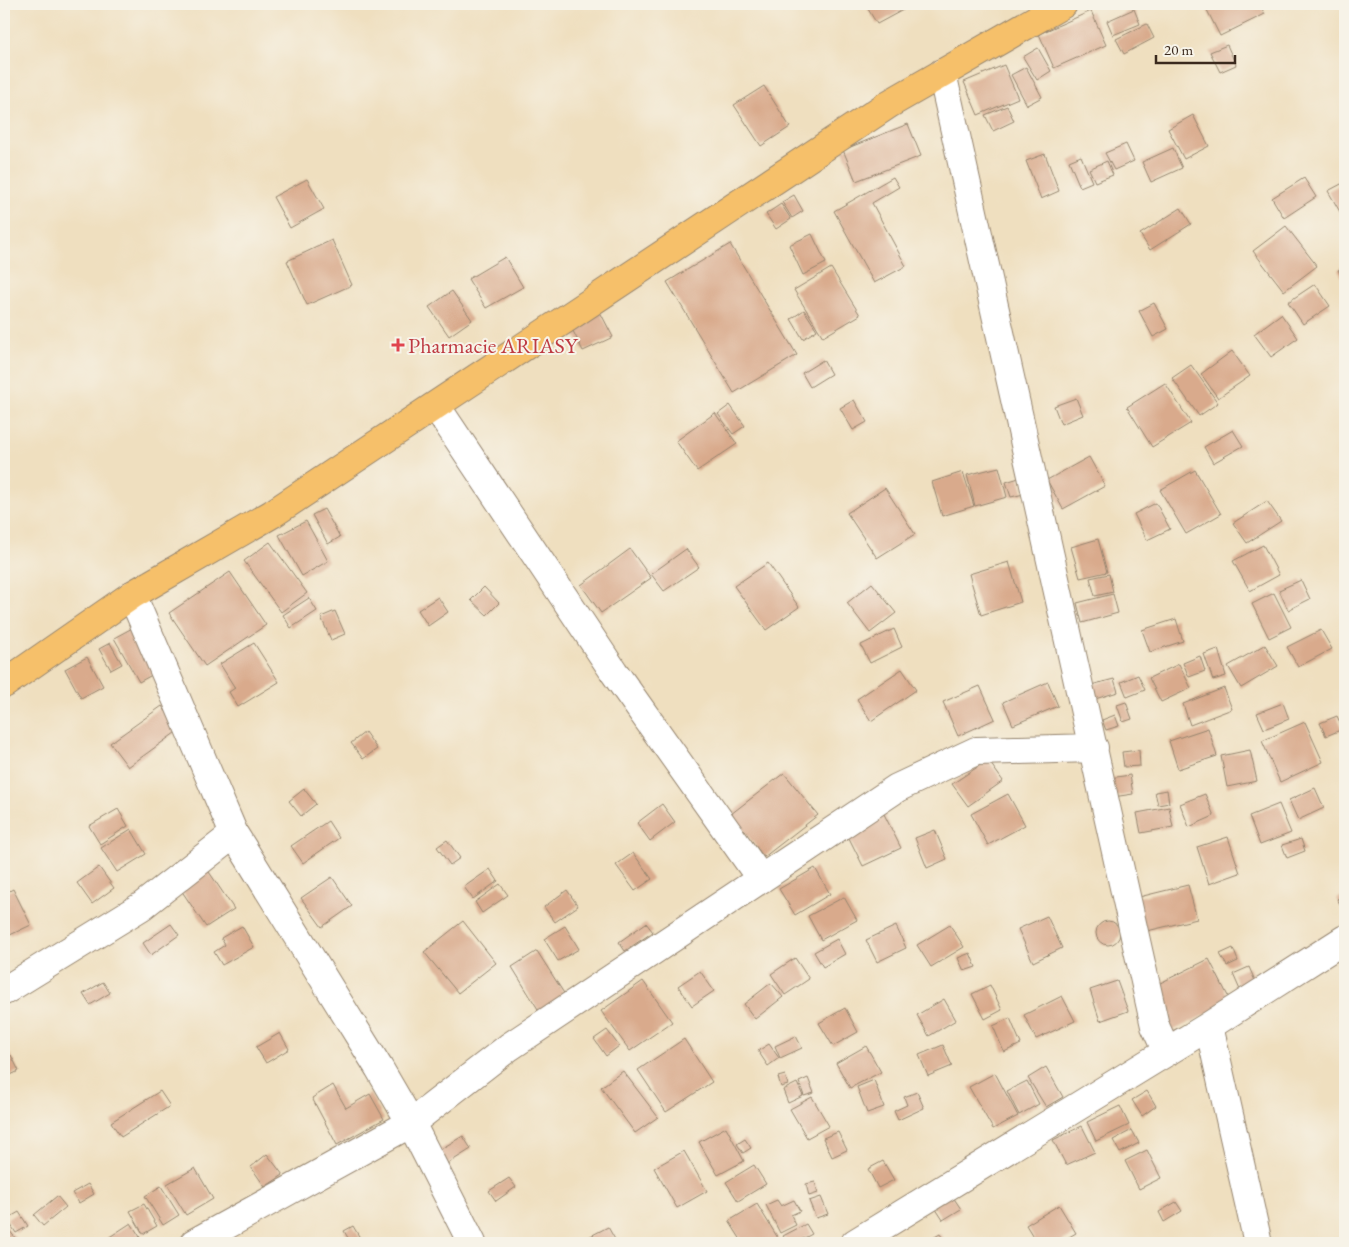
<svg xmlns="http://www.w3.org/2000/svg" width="1349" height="1247" viewBox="0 0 1349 1247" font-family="'EB Garamond',serif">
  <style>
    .building { fill: #d9aa8c }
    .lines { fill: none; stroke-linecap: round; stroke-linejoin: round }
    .minor-casing { stroke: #95846e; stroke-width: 30 }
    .primary-casing { stroke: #95846e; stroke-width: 30 }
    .minor { stroke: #fff; stroke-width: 28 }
    .primary { stroke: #f6c06b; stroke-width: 28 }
    .health-dot { fill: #e0444e; stroke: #f7f3e8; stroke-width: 2 }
    .labels { text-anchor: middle; stroke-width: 4; stroke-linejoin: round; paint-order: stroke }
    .health-label { font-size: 22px; fill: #be3a42; stroke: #f7f3e8; text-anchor: start }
  </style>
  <rect width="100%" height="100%" fill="#f7f3e8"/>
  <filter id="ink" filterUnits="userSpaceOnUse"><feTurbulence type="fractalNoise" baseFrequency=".02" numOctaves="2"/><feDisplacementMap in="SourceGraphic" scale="10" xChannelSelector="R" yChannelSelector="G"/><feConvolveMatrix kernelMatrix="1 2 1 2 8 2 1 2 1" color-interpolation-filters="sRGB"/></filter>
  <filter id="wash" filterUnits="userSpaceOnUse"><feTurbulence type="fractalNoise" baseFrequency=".0096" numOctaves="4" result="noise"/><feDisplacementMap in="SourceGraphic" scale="20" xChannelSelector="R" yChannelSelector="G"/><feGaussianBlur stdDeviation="1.12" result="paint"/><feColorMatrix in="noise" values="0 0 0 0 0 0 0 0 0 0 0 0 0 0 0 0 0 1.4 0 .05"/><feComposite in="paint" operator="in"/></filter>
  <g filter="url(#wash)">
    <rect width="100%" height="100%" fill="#efdfbf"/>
    <g id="blocks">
      <!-- building -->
      <path class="building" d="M865,4h49l-37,20z
        M1204,4h55l6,10 -45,22z
        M1134,9l6,15 -27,11 -6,-14z
        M1091,11l15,34 -52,23 -15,-34z
        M1147,24l7,14 -30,16 -8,-15z
        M1227,45l9,20 -16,7 -10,-20z
        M1038,48l13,23 -14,9 -14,-23z
        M1004,65l14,33 -40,17 -14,-33z
        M1026,67l16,30 -15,8 -16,-30z
        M764,86l26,41 -29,19 -27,-41z
        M1007,106l7,15 -21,10 -8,-16z
        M1193,115l16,31 -25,13 -16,-30z
        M908,124l13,32 -65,25 -13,-31z
        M1126,144l8,17 -20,9 -9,-17z
        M1173,148l9,20 -31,14 -9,-20z
        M1045,154l14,37 -18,8 -15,-38z
        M1081,156l11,26 -12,5 -11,-26z
        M1107,161l6,14 -18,7 -6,-13z
        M893,177l6,10 -27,16 34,63 -32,17 -40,-72z
        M1304,178l12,19 -32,21 -12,-20z
        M307,179l17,30 -34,19 -17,-31z
        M1345,182v34l-2,1 -15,-26z
        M794,195l9,16 -11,7 -10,-16z
        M781,204l10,15 -15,10 -10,-15z
        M1181,208l10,16 -41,26 -10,-16z
        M1286,226l31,40 -33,25 -31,-40z
        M812,234l14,29 -23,12 -14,-30z
        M332,240l20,45 -45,20 -20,-44z
        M730,244l67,111 -63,38 -67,-111z
        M505,257l18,30 -37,21 -18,-29z
        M1345,266v16l-7,-12z
        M831,268l29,47 -37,22 -29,-47z
        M1315,284l15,22 -27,18 -15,-22z
        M452,291l20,29 -23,16 -20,-29z
        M1154,303l14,26 -15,8 -14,-26z
        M599,310l14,27 -30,14 -13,-26z
        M804,310l13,20 -14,9 -12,-20z
        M1281,314l17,24 -27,19 -17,-23z
        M1232,351l18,25 -32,22 -17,-24z
        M823,360l8,14 -21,13 -8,-14z
        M1191,365l27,38 -19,13 -27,-38z
        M1165,383l26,40 -39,24 -25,-40z
        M1076,398l7,17 -22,9 -7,-18z
        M854,400l13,22 -14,8 -13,-22z
        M730,405l15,21 -12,8 -15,-20z
        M715,413l22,31 -40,27 -21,-30z
        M1233,430l10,16 -30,17 -9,-16z
        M1089,457l16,29 -42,23 -16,-29z
        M999,467l8,30 -32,9 -8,-31z
        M1195,470l26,44 -35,20 -26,-44z
        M963,472l11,34 -32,10 -10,-34z
        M1019,478l5,16 -13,3 -5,-15z
        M885,488l30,46 -38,24 -30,-45z
        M1267,501l14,20 -34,22 -14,-20z
        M1156,503l14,26 -23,11 -13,-26z
        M324,509l16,28 -12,7 -16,-29z
        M306,521l22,40 -26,15 -23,-41z
        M1098,539l9,33 -27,6 -9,-31z
        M270,542l37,51 -26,19 -37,-51z
        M1263,545l16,30 -29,16 -17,-30z
        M630,549l21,29 -50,35 -20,-28z
        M686,549l13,18 -35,24 -13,-17z
        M1009,562l12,40 -40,13 -12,-41z
        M768,563l31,44 -33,23 -32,-44z
        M230,572l36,53 -61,41 -36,-53z
        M1109,574l4,18 -18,4 -5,-18z
        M1301,580l9,19 -22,11 -9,-20z
        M872,583l24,30 -26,20 -23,-30z
        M484,587l15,16 -12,12 -16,-15z
        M1274,593l17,34 -22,11 -17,-34z
        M1113,594l5,19 -36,10 -5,-20z
        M438,597l10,15 -20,14 -10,-16z
        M309,598l8,13 -26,17 -8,-13z
        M335,611l10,23 -14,6 -10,-23z
        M1176,619l7,22 -33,11 -8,-22z
        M136,626l25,44 -22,12 -25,-44z
        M894,629l8,18 -32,16 -9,-18z
        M1321,630l11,19 -34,18 -11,-20z
        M110,643l12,21 -11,6 -12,-21z
        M254,643l25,39 -41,25 -9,-15 6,-4 -15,-24z
        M1265,645l13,21 -37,22 -13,-22z
        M1218,649l8,27 -13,4 -9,-26z
        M1200,656l5,15 -16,6 -6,-14z
        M87,657l16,29 -22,12 -16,-29z
        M1179,664l12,24 -30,14 -12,-24z
        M902,669l14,21 -45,31 -14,-22z
        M1138,675l7,15 -18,7 -6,-15z
        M1114,679l4,13 -23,7 -4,-14z
        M1048,682l10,24 -45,19 -10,-23z
        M980,686l15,33 -37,17 -15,-34z
        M1224,688l8,21 -42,16 -7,-21z
        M1126,702l6,17 -9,3 -6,-17z
        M1283,703l6,16 -25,10 -7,-16z
        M162,706l17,24 -51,37 -18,-24z
        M1115,715l4,11 -13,4 -4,-10z
        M1337,716l6,13 -17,7 -6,-13z
        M1305,722l18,40 -43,20 -18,-41z
        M1208,728l9,28 -39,13 -9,-28z
        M365,732l12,17 -14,10 -12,-16z
        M1139,750l1,16 -16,1 -2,-15z
        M1250,750l7,31 -30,6 -6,-31z
        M988,760l15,21 -35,25 -16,-22z
        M784,773l34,42 -54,42 -33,-43z
        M1130,775l3,19 -20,3 -3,-19z
        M1315,788l9,20 -26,12 -9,-20z
        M304,789l12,15 -15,12 -12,-15z
        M1167,790l2,13 -11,2 -3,-13z
        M1008,794l17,31 -37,20 -17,-31z
        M1205,794l9,22 -25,11 -9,-23z
        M662,804l13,18 -25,19 -13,-18z
        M1279,804l12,29 -31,12 -11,-29z
        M1169,807l4,20 -32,6 -4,-20z
        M118,809l10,17 -28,18 -11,-18z
        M882,810l19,38 -38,18 -19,-38z
        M328,821l11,17 -36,25 -12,-17z
        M131,829l15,25 -29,18 -16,-24z
        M935,830l12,29 -20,9 -12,-30z
        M1228,837l12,36 -31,11 -12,-37z
        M1301,839l4,12 -18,7 -5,-13z
        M447,840l13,18 -10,7 -13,-18z
        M633,853l19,26 -17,12 -19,-26z
        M99,867l15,21 -22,16 -15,-21z
        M815,868l15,26 -35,21 -16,-26z
        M207,869l27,40 -28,18 -27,-40z
        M490,869l8,12 -25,18 -9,-12z
        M332,877l20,29 -30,21 -21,-29z
        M500,884l8,11 -26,18 -7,-11z
        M1188,885l9,34 -54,13 -8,-34z
        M13,889l18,36 -21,10 -6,-12v-29z
        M567,890l11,16 -23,16 -11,-15z
        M1345,894v18l-8,-13z
        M844,897l13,23 -36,20 -13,-24z
        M1047,916l15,32 -29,14 -15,-33z
        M463,921l33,42 -38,30 -34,-41z
        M1096 933a12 12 0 1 1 24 0a12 12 0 1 1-24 0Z
        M646,923l7,9 -28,19 -6,-9z
        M171,924l8,11 -28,20 -8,-12z
        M950,925l14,22 -33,20 -14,-22z
        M242,926l12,21 -32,18 -8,-13 11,-7 -4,-7z
        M565,926l14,23 -21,12 -14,-22z
        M896,926l10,22 -29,14 -11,-22z
        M837,939l8,15 -22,13 -9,-15z
        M1233,948l5,13 -11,5 -7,-12z
        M537,951l30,47 -26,16 -29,-47z
        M970,953l6,14 -12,4 -6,-13z
        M795,958l14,21 -24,16 -14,-21z
        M1209,959l22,43 -59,29 -22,-43z
        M1249,967l7,16 -16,7 -7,-16z
        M700,971l14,20 -22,15 -14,-20z
        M643,981l29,41 -42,29 -29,-40z
        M1117,981l11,30 -28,10 -10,-31z
        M103,982l7,11 -20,12 -7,-11z
        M771,983l12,14 -28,22 -11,-15z
        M990,985l12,25 -17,9 -13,-25z
        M1062,996l13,25 -39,18 -12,-24z
        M944,999l12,21 -27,16 -12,-21z
        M845,1008l13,24 -25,14 -14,-23z
        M1010,1018l11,26 -17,8 -11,-26z
        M607,1030l12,16 -13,10 -12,-17z
        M280,1033l9,16 -23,14 -10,-16z
        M796,1036l6,12 -22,10 -5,-12z
        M684,1039l28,43 -46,30 -28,-42z
        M769,1044l10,14 -11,8 -10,-15z
        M943,1045l9,21 -24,10 -9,-21z
        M866,1046l15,26 -31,16 -14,-25z
        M11,1055l8,16 -15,7v-20z
        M1046,1067l17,30 -17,10 -18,-29z
        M623,1071l35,46 -23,16 -34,-46z
        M995,1073l23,43 -25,13 -24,-42z
        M785,1075l3,10 -7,2 -3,-10z
        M808,1078l6,15 -10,3 -5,-14z
        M874,1080l10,27 -17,6 -10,-26z
        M1027,1081l12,23 -20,11 -12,-24z
        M797,1083l6,13 -15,7 -5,-13z
        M333,1085l13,23 24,-14 14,25 -47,26 -25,-47z
        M160,1091l10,15 -49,31 -10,-15z
        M1147,1091l9,15 -14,10 -10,-16z
        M917,1092l7,16 -26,12 -4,-9 13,-6 -3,-8z
        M812,1097l17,29 -22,12 -17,-29z
        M1120,1106l9,19 -33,16 -9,-19z
        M1082,1126l13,26 -29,13 -13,-25z
        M726,1127l18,34 -26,14 -19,-33z
        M1132,1130l7,13 -19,10 -7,-13z
        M838,1132l9,18 -15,7 -9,-19z
        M463,1136l8,13 -24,15 -8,-14z
        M745,1139l6,9 -8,5 -6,-9z
        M1147,1150l14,28 -22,11 -14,-28z
        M684,1151l23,40 -30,17 -23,-40z
        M267,1154l16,21 -18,12 -14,-20z
        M883,1161l11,19 -16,8 -10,-19z
        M754,1165l12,19 -28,17 -12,-19z
        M195,1168l18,31 -27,16 -19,-31z
        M509,1178l7,9 -20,14 -7,-10z
        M815,1182l3,11 -9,3 -3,-12z
        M88,1184l6,10 -15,9 -7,-10z
        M161,1186l18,29 -16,10 -18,-29z
        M947,1188l14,21 -18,11 -13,-20z
        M57,1196l9,11 -23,19 -9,-11z
        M821,1197l7,17 -12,4 -7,-17z
        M777,1200l4,6 13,-6 6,11 -9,4 5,10 -16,8 -14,-28z
        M1176,1202l6,9 -18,11 -5,-10z
        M144,1204l13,22 -14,8 -13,-23z
        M757,1204l24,39h-38l-14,-22z
        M1059,1205l17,28 -17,10h-22l-11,-18z
        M19,1212l9,14 -12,7 -9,-14z
        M131,1223l9,14 -10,6h-19l-3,-5z
        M806,1224l6,10 -17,9h-8l-4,-7z
        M6,1226l13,17h-15v-15z
        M353,1226l10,17h-12l-7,-12z
        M608,1227l9,16h-40z
        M940,1234l6,9h-22z"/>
    </g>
  </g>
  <g filter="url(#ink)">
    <use href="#blocks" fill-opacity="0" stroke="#95846e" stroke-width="1"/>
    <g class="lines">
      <!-- minor casing -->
      <g class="minor-casing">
        <path id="minor" d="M942,73l213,953 12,26
          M436,406l178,266 147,207
          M132,595l102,239 145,234 32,55 61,120
          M4,991l138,-85 92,-72
          M1209,1026l49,217
          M194,1243l217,-120 98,-76 388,-259 79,-37 118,-3
          M855,1243l354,-217 136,-87"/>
      </g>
      <!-- primary casing -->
      <g class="primary-casing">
        <path id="primary" d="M4,684l128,-89 140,-81 617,-410 174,-100"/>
      </g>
      <!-- minor -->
      <use href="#minor" class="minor"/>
      <!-- primary -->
      <use href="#primary" class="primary"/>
    </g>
  </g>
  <!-- markers -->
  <path class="health-dot" d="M395.5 337.5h5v5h5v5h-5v5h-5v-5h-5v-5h5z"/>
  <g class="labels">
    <!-- health labels -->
    <g class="health-label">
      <text x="408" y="353">Pharmacie ARIASY</text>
    </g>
  </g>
  <!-- margin -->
  <rect width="1349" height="1247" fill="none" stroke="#f7f3e8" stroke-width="20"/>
  <!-- scale -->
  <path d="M1156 55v8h79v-8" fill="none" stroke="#3b2a1e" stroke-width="2.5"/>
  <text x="1164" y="55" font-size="15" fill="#3b2a1e" stroke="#f7f3e8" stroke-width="4" paint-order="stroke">20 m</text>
</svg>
